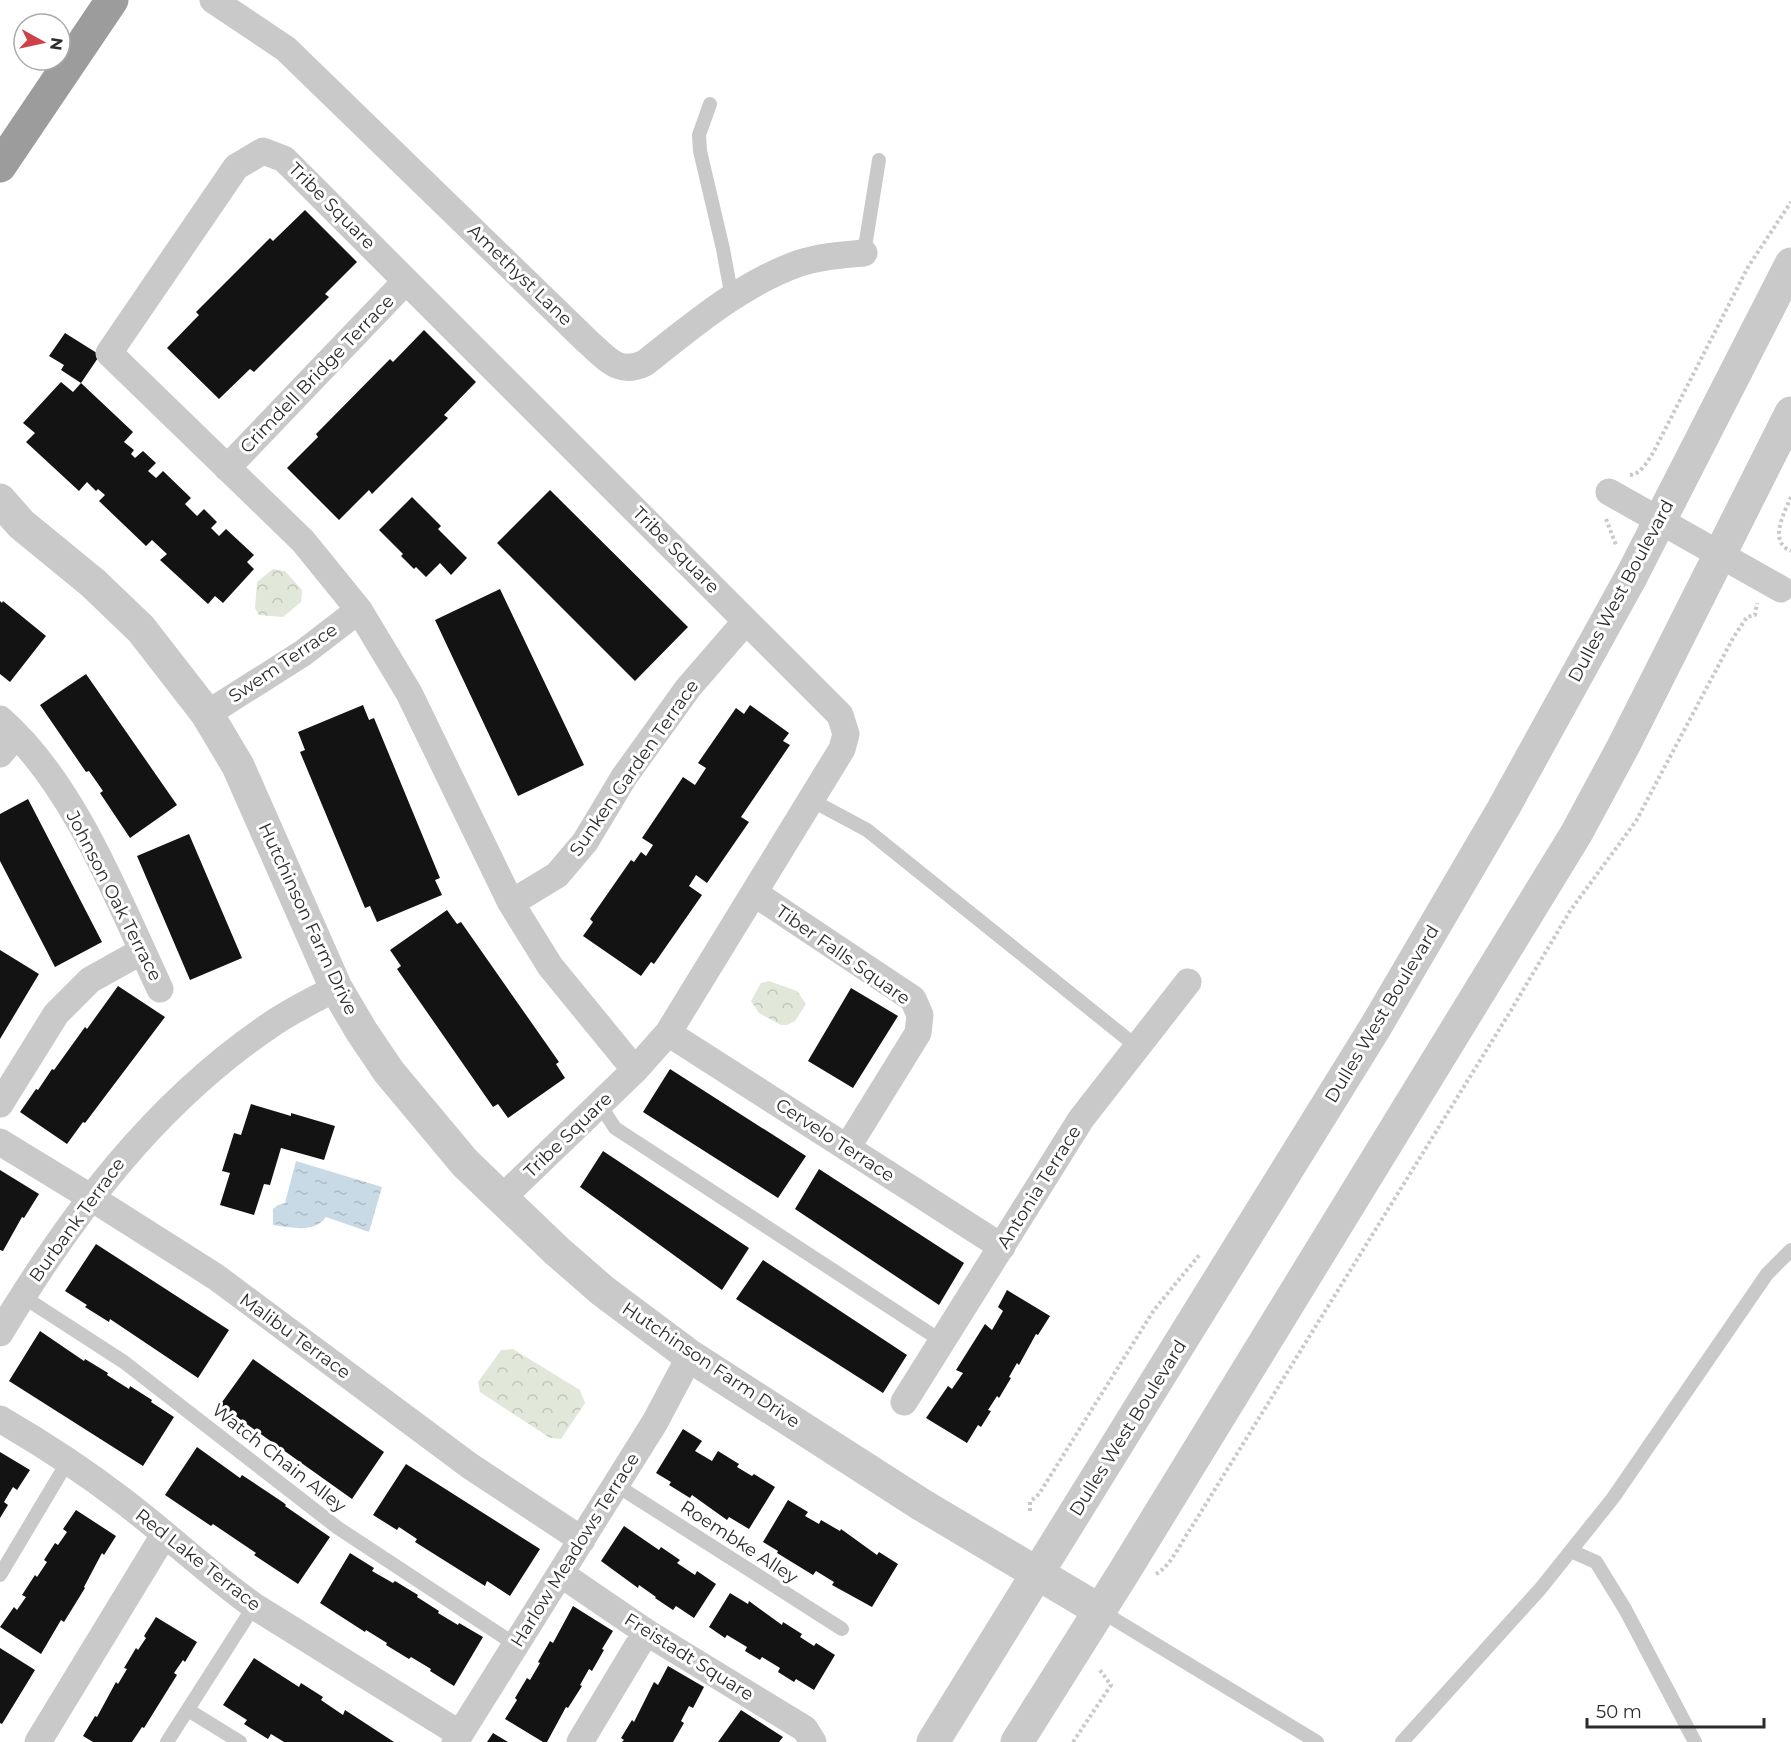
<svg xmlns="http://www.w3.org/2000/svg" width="1791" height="1742" viewBox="0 0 1791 1742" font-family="Montserrat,sans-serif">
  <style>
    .park { fill: url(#park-crowns) }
    .water { fill: url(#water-ripples) }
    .building { fill: #131313 }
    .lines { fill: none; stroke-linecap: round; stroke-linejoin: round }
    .path { stroke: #c9c9c9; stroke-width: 4; stroke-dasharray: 3 3; stroke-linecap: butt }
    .service { stroke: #c9c9c9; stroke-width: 14 }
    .minor { stroke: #c9c9c9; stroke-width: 27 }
    .tertiary { stroke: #c9c9c9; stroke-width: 33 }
    .trunk { stroke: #9c9c9c; stroke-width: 33 }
    .labels { text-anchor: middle; stroke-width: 6; stroke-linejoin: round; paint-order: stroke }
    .street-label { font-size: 18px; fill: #2c2c2c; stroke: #fff }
  </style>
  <defs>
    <pattern id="park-crowns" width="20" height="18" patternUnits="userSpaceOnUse" patternTransform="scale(1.5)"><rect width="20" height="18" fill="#e1e8da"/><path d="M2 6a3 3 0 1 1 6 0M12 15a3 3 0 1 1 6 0" fill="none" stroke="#c1c7bb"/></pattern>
    <pattern id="water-ripples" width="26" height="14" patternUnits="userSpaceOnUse" patternTransform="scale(1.5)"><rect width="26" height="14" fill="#c8dae6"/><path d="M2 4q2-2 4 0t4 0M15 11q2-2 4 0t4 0" fill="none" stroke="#acbbc5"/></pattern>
  </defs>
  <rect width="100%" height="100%" fill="#fff"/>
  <!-- park -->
  <path class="park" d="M273,569l12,2 17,19 -1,12 -18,15 -24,-2 -4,-7 2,-26z
    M769,981l28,10 9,13 -11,17 -8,4h-6l-22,-12 -8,-12 10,-18z
    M513,1349l67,41 5,13 -24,36 -11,-1 -70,-46 -2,-10 23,-32z"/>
  <!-- water -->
  <path class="water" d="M296,1161l86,26 -13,45 -43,-15c-12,17 -35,10 -53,8v-16l5,-4 7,-2z"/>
  <!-- building -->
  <path class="building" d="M305,210l52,52 -32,32 4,3 -75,75 -4,-3 -31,30 -52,-51 32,-33 -3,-3 74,-74 3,3z
    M424,330l52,52 -32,33 4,3 -76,76 -3,-4 -30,30 -52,-52 31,-31 -2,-3 74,-75 3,3z
    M65,333l35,22 -19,28 52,49 -9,10 10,8 -3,4 4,4 8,-7 13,12 -8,8 8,7 7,-7 28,27 -6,6 12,12 7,-7 13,13 -6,6 8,8 7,-7 28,26 -7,7 7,7 -31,34 -8,-7 -7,8 -48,-44 7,-6 -15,-14 -6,6 -47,-45 6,-6 -7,-6 -2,2 -9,-9 -8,9 -53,-49 9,-9 -12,-10 38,-41 12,10 8,-9 -20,-13 3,-5 -15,-9z
    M550,490l138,137 -53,54 -138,-138z
    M412,497l29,29 -3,3 29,29 -16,17 -11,-12 -14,14 -10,-10 -2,2 -13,-13 2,-2 -24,-24z
    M500,589l84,176 -66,31 -83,-176z
    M0,601l2,2 1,-2 43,35 -36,46 -10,-8z
    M86,674l91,131 -47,33 -30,-45 3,-2 -14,-20 -3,1 -46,-67z
    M363,705l6,15 5,-2 66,160 -5,2 7,15 -65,27 -7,-16 -5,2 -65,-156 5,-2 -7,-18z
    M750,705l39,28 -6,8 7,4 -49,72 8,5 -42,61 -11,-8 -7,11 13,9 -48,69 -3,-2 -10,14 -58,-40 10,-14 -3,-3 41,-59 3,2 7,-10 5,4 7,-11 -11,-7 41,-61 12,8 11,-17 -8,-5 38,-55 8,6z
    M28,799l74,143 -47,25 -55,-106v-47z
    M189,834l53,124 -52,22 -53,-124z
    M447,910l10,14 4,-2 98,140 -3,2 9,14 -57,40 -10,-14 -5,3 -96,-138 4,-3 -11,-16z
    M0,950l39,24 -39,65z
    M118,986l47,31 -80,106 -2,-1 -16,22 -47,-32 16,-23 2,1 14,-21 2,1 31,-43 2,2z
    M851,988l47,28 -45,72 -45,-27z
    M670,1069l136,87 -28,42 -135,-86z
    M251,1104l40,12v-3l44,13 -11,34 -43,-12 -11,37 -6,-1 -10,31 -34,-10 10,-32 -8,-2 12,-38 7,2z
    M603,1151l146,97 -27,42 -142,-103z
    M819,1169l145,94 -25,42 -144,-96z
    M0,1170l39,24 -15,24 -2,-1 -19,34 -3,-1z
    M96,1244l133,86 -31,48 -88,-59 -1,3 -24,-15 2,-2 -22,-14z
    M763,1260l144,95 -24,38 -147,-94z
    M1007,1290l43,26 -12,19 -2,-1 -17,31 -2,-2 -8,14 2,1 -12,20 -2,-2 -9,14 3,1 -10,16 -3,-2 -11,18 -41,-25 22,-32 4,3 11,-16 -7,-3 29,-46 7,6 11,-19 -5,-4z
    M40,1331l44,30 1,-2 23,14 -1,2 22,14 1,-3 22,14 -1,2 23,15 -31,49 -134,-85z
    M253,1359l131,93 -32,47 -132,-94z
    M683,1429l19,12 -7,10 17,10 6,-10 21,13 -2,3 15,9 2,-2 21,13 -26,42 -20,-12 -2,3 -35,-25 -2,3 -21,-13 2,-3 -15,-9z
    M197,1447l43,31 2,-3 42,28 2,2 -1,1 45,31 -32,47 -44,-29 2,-2 -43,-29 -2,2 -46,-31z
    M0,1452l30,18 -13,20 -4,-3 -9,15 4,3 -8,13z
    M406,1464l134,85 -30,47 -23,-15 -2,5 -70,-44 2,-3 -18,-12 -2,3 -24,-15z
    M788,1500l20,12 -3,4 14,8 2,-4 19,11 1,-2 36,26 2,-3 19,12 -26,43 -40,-22 2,-3 -18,-11 -3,4 -36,-22 1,-2 -15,-9z
    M76,1510l40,26 -12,19 -2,-2 -18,34 1,1 -21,34 -3,-2 -20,34 -41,-27 14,-20 3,3 9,-13 -4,-2 13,-20 2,2 10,-15 -3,-2 11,-17 3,2 9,-13 -4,-3z
    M624,1526l35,24 2,-3 19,13 -3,3 18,12 2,-4 19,13 -22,34 -18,-12 -3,4 -18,-12 1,-1 -17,-12 -1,3 -37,-27z
    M350,1553l24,15 -2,3 21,12 2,-2 23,14 -1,2 22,14 -1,2 20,12 1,-2 24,14 -29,49 -24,-15 1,-2 -20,-12 -2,2 -23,-14 1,-2 -21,-13 -1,2 -45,-29z
    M730,1593l18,11 1,-3 33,24 1,-3 19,12 -2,3 14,9 2,-3 19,12 -21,35 -18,-11 -2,3 -16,-10 2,-4 -18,-11 -2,3 -15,-9 2,-4 -20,-12 -2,3 -16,-11z
    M573,1606l40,25 -11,18 2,1 -12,21 -3,-2 -9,16 2,1 -14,22 -2,-1 -19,35h-4l-38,-23 12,-19 -2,-2 12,-20 3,2 10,-17 -2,-1 12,-21 3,2z
    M156,1617l41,25 -12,20 -2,-2 -9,13 3,2 -33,53 -2,-1 -10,15h-39l-10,-6 12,-20 2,1 19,-35 2,2 9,-15 -3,-1 12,-20 2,2 8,-12 -2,-2z
    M0,1648l35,22 -33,54 -2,-1z
    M254,1658l45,29 2,-4 22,14 -2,3 22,15 2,-5 49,32h-110l-13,-8 -3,5 -24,-15 3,-4 -24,-15z
    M668,1666l36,21 -11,21 -4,-2 -8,15 3,2 -11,19h-51l2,-2 -3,-2 11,-18 2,2 20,-40 4,3z
    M741,1710l42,27 -4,5h-61z
    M493,1733l15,9h-21z"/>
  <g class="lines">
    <!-- path -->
    <path class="path" d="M1630,475c11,-1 17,-13 23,-22l95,-186 43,-65
      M1791,497c-7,16 -23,45 0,54
      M1606,519l10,26
      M1030,1511v-9l9,-8 115,-184 46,-56
      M1156,1574c15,-8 25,-32 35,-46l319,-516 60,-101 66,-90 97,-183 14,-21 8,-2 2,-12
      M1073,1742l38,-57 -12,-16"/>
    <!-- service -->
    <path class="service" d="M710,104l-11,31 1,16 23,98 9,49
      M864,253l15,-93
      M811,800l56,30 269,216
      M600,1105l15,23 328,214
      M22,1296l102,66 214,166 178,117
      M616,1485l226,144
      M1571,1551l25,11 29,47 70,133
      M0,1575l68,-114
      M1099,1610l218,132
      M188,1710l52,32
      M167,1742l87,-136
      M1402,1742l139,-154 72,-90 154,-224 24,-24"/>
    <!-- minor -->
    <path class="minor" d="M213,0l73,49 301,292c19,17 31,35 58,22 47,-37 97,-80 155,-100 21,-7 43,-8 64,-10
      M227,468l179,-187
      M1609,492l172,97
      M207,714l96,-61 56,-43
      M0,719c74,64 119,183 160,270
      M0,754l16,-19
      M754,893l159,106 7,16 -2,18 -71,115
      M511,903l46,-28 28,-33 39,-65 64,-89 58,-67
      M668,1033l334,214
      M0,1104l56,-90 34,-34 52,-29
      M0,1142l90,55 126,80 254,189 112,74
      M501,1199l134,-129 33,-37 174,-284 4,-15 -6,-19 -556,-556 -21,-8 -27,16 -127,186 194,188 56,69 50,83 102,210 39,63 85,104
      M0,1333c71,-118 154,-229 269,-307 21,-15 45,-26 67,-38
      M904,1402l177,-283 107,-137
      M0,1419c43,25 83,51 122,81 45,34 86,73 132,106l206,128
      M561,1574l85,58 159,97 8,13
      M38,1742l126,-207
      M455,1742l200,-320 35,-66
      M580,1742l66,-110"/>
    <!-- tertiary -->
    <path class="tertiary" d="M0,500l21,24 72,59 48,46 66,85 31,52 98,222 26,44 27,40 76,91 92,88 46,40 87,65 232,149 177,105
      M933,1742l443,-716 127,-217 128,-232 160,-313
      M1017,1742l107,-170 452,-738 48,-89 167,-332"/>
    <!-- trunk -->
    <path class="trunk" d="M0,166l112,-166"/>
  </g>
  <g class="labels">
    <!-- street labels -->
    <g class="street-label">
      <text transform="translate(332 206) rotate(45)" y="6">Tribe Square</text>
      <text transform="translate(520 275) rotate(44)" y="6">Amethyst Lane</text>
      <text transform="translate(317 374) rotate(-46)" y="6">Crimdell Bridge Terrace</text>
      <text transform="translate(676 550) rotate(45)" y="6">Tribe Square</text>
      <text transform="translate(1621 591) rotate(-62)" y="6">Dulles West Boulevard</text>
      <text transform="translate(283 663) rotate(-34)" y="6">Swem Terrace</text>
      <text transform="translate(634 768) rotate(-55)" y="6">Sunken Garden Terrace</text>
      <text transform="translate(114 896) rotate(63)" y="6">Johnson Oak Terrace</text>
      <text transform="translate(308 919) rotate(65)" y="6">Hutchinson Farm Drive</text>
      <text transform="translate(843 955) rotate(35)" y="6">Tiber Falls Square</text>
      <text transform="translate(1382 1014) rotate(-59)" y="6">Dulles West Boulevard</text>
      <text transform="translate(568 1135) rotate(-44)" y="6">Tribe Square</text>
      <text transform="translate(835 1140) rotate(33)" y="6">Cervelo Terrace</text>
      <text transform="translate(1039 1187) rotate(-58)" y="6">Antonia Terrace</text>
      <text transform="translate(77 1220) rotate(-54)" y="6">Burbank Terrace</text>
      <text transform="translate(295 1336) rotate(36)" y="6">Malibu Terrace</text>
      <text transform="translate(711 1365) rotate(34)" y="6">Hutchinson Farm Drive</text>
      <text transform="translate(1128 1428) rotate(-58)" y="6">Dulles West Boulevard</text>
      <text transform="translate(279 1458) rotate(38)" y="6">Watch Chain Alley</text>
      <text transform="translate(739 1542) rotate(33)" y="6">Roembke Alley</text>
      <text transform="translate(575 1550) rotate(-58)" y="6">Harlow Meadows Terrace</text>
      <text transform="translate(198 1560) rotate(38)" y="6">Red Lake Terrace</text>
      <text transform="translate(689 1657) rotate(32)" y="6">Freistadt Square</text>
    </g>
  </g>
  <!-- north arrow -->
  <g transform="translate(42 42) rotate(98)"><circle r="28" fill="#ffffff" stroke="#ababab" stroke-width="1.5"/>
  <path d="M0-4.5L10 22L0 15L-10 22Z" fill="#cf4148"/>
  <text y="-9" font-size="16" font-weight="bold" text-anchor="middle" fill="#2c2c2c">N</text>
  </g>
  <!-- scale -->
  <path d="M1587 1718v9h177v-9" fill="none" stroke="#2c2c2c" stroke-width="3"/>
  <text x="1596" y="1718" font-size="18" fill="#2c2c2c" stroke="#ffffff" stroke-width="4.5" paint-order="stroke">50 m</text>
</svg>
